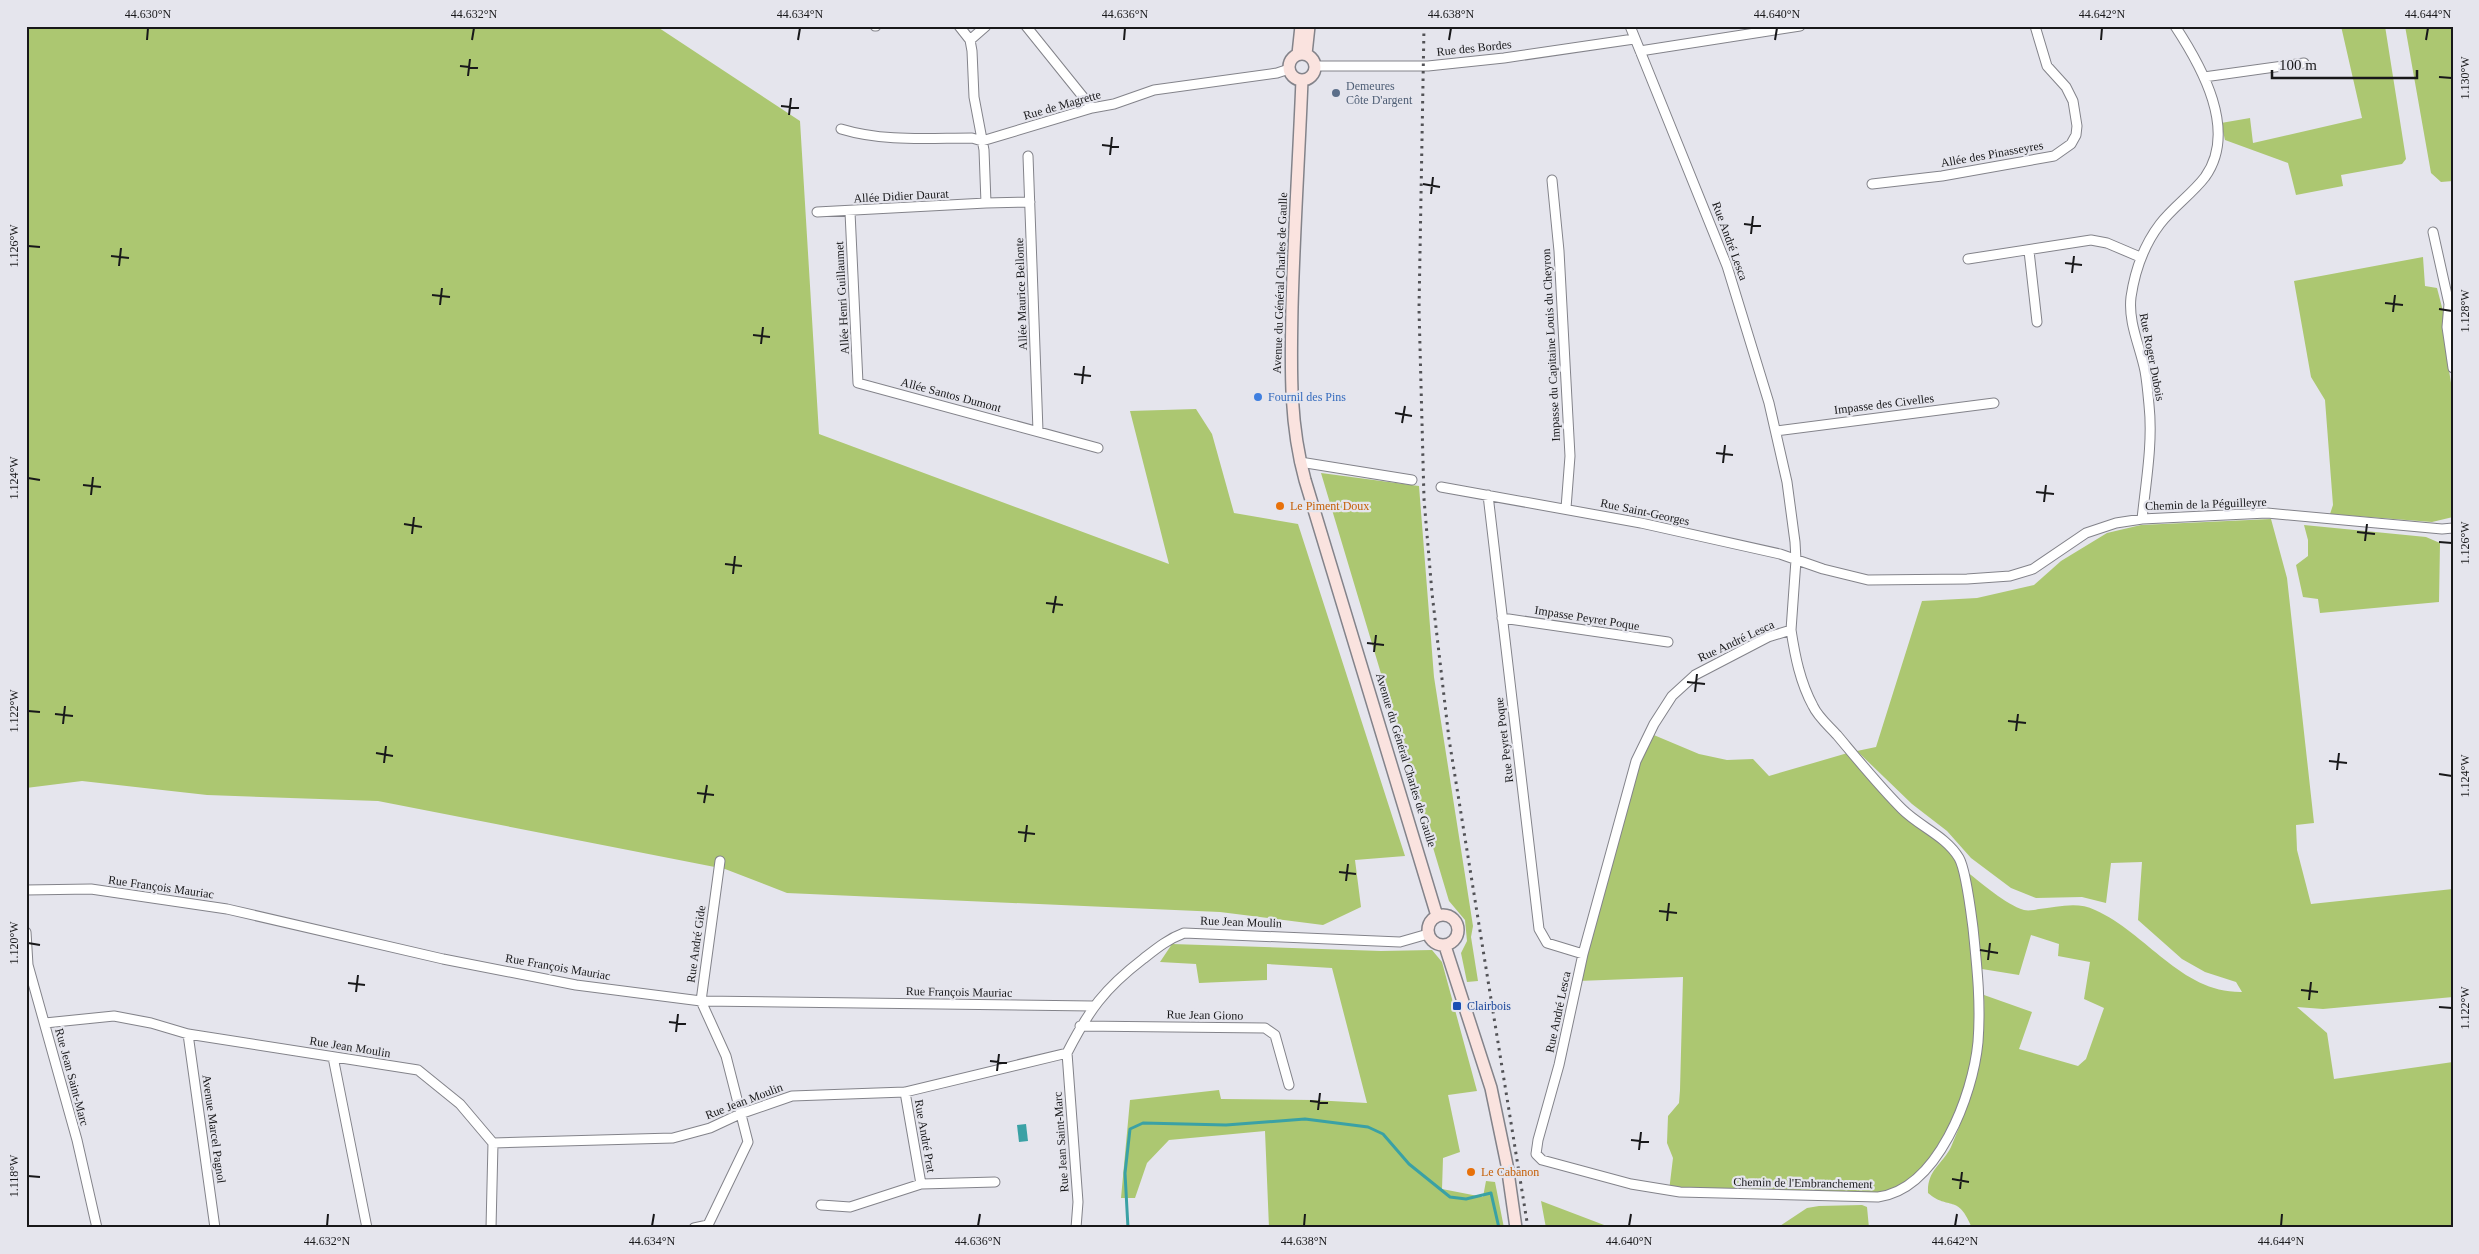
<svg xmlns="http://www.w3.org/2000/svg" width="2479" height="1254" viewBox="0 0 2479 1254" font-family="Georgia,serif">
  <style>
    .green { fill: #acc771 }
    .water { fill: #3aa1a5 }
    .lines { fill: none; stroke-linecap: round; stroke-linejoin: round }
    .stream { stroke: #3aa1a5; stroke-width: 3 }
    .minor-casing { stroke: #83838a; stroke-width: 11 }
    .secondary-casing { stroke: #83838a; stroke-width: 14 }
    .minor { stroke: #fff; stroke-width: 9 }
    .secondary { stroke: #fae3df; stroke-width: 11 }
    .rail { stroke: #525256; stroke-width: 3; stroke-dasharray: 2.5 5; stroke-linecap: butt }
    .ticks { fill: none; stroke: #18181a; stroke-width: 2 }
    .service-dot { fill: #5c6f8a; stroke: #e5e5ed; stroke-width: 2 }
    .shop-dot { fill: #3f7fe0; stroke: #e5e5ed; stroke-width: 2 }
    .food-dot { fill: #e8710a; stroke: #e5e5ed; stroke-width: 2 }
    .transit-dot { fill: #1a4fb4; stroke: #e5e5ed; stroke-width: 2 }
    .labels { text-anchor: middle; stroke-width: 4.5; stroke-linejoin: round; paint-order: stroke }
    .street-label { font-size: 12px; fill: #18181a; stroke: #e5e5ed }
    .service-label { font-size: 12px; fill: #4e5e75; stroke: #e5e5ed; text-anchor: start }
    .shop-label { font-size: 12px; fill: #366cbe; stroke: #e5e5ed; text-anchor: start }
    .food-label { font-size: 12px; fill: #c56008; stroke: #e5e5ed; text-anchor: start }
    .transit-label { font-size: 12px; fill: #164399; stroke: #e5e5ed; text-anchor: start }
    .neatline { fill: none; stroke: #18181a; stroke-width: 2 }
    .ticks-label { font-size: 12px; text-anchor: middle; fill: #18181a }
  </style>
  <rect width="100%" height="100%" fill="#e5e5ed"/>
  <!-- green -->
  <path class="green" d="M26,26h630l144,95 19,313 350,130 -39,-153 66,-2 16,25 22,79 64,11 107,332 -50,4 6,47 -38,18 -103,-13 -433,-19 -62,-24 -347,-68 -171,-6 -125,-14 -56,7z
    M2341,26h44l21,133 -4,5 -61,11 2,11 -47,9 -8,-32 -63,-23 -4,-17 29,-5 3,25 109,-25z
    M2405,26h48v155l-12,1 -10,-9z
    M2423,257l2,29 12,2 7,27 -2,7 1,12 10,61v122l-21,5 -102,-8 3,-9 -8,-105 -14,-23 -17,-96z
    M1321,473l98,13 15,191 39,249 -2,11 7,44 -11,1 -6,-29 6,-12 -2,-21 -16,-19z
    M2271,519l16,59 27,245 -18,2 1,25 14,54 142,-15v108l-130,12 -26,-2 30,26 7,46 119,-17v166h-481c-14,-35 -23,-17 -44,-35 -1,-23 14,-28 23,-46 21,-48 35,-99 33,-152l48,17 -13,37 59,17 8,-7 18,-51 -20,-9 6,-37 -32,-6 1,-12 -28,-9 -12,40 -37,-6 -15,-97c16,12 38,32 57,38 4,1 11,0 15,-1 18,-2 39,-8 56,1 52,23 86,83 147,82l-6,-10 -31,-10 -23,-13 -44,-39 4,-58 -31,1 -5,40 -24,-6 -46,1 -25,-10 -40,-30 -24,-27 -35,-27 -55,-53 19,-4 46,-146 55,-3 57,-13 27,-24 46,-28 34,-8z
    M2304,525l122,12 14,6 -1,59 -119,11 -2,-14 -15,-2 -7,-32 12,-9v-16z
    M1649,733l50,21 28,6 26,-1 16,17 82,-24 52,58 57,50 11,52 7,132 -14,57 -39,69 -39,26 -217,-5 4,-33 -6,-15 1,-27 11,-13 1,-13 3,-113 -105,4 58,-220z
    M1172,944l209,7 51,-1 10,12 35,129 -29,4 12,57 -17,6 -1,31 41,8 3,-16 9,1 9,46h-235l-4,-97 -96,9 -22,23 -12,35h-14l9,-98 89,-10 2,9 92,1 54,3 -35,-135 -65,-4v16l-68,3 -3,-19 -36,-2z
    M1541,1201l71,27h-66z
    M1862,1205l5,2 2,21h-92l30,-20 12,-2z"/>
  <!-- water -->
  <path class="water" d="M1026,1124l2,17 -9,1 -2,-17z"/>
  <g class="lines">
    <!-- stream -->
    <path class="stream" d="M1128,1228l-3,-55 5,-44 13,-6 83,2 79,-6 63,8 15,7 26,30 41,33 16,2 25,-6 8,35"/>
    <!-- minor casing -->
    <g class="minor-casing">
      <path id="minor" d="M875,26h1
        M959,26l11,14 2,11 2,46 10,53 2,53 44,-1
        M1026,26l66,82
        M1630,26l97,240 42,137 18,79 8,60 1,18 -5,70 -23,7 -73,38 -23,21 -18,28 -18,37 -53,193 -24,111 -21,75 -2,14 6,6 89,24 49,8 198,5c60,-8 95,-102 100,-155 3,-39 -1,-75 -5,-114 -2,-15 -7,-58 -14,-70 -13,-22 -39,-31 -57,-49 -23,-23 -44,-49 -65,-74 -8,-9 -19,-18 -24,-29 -13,-24 -18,-50 -22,-76
        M970,40l16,-14
        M1640,51l160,-25
        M1315,66h113l76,-8 130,-19
        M2204,77l100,-14
        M841,129c43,13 87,9 131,9l10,3 110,-33 22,-4 40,-14 123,-17 12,-4
        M1028,156l10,275
        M1552,180l7,71 11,205 -4,52
        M1872,184l70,-8 112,-20 17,-12 5,-9 1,-9 -4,-25 -7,-14 -19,-21 -12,-40
        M817,212l169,-9
        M850,212l8,171 240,65
        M2433,232l16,72 -2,23 6,41
        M2029,251l8,71
        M1968,259l123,-19 16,3 33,14
        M1776,431l218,-28
        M1300,462l112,18
        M1441,487l200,36 139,31 43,15 45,11 99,-1 43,-3 23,-7 53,-36 30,-10 26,-4 125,-6 175,16 11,-1
        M1488,495l51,434 8,14 36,11
        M2142,519c4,-38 11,-77 7,-114 -1,-11 -2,-23 -4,-34 -5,-25 -17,-48 -14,-74 4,-27 13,-52 29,-73 13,-17 32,-30 45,-47 33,-46 -3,-110 -30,-151
        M1502,618l166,24
        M26,890l65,-1 136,20 216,50 133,26 125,16 391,5
        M26,932l2,33 49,175 20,88
        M45,1023l69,-7 37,7 37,11 230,36 42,34 33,39 180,-5 37,-10 30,-14 52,-18 113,-4 162,-39c22,-43 37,-64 76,-94 14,-11 25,-20 41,-26l216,9 28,-8
        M1080,1026l185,2 10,7 14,50
        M188,1034l27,194
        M1067,1053l11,149 -2,26
        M333,1057l34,171
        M905,1092l16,92
        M821,1205l29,2 71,-23 74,-2
        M491,1228l2,-85
        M694,1228l14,-3
        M710,1228l-2,-3 40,-83 -22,-86 -25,-55 19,-140"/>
    </g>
    <!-- secondary casing -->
    <g class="secondary-casing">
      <path id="secondary" d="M1289 67a13 13 0 1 1 26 0a13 13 0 1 1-26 0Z
        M1298,54l3,-28
        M1306,54l3,-28
        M1302,80c-3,76 -8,151 -10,227 -1,59 -3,115 13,173l132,436
        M1428 930a15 15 0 1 1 30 0a15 15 0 1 1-30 0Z
        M1445,946l46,142 16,77 9,63"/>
    </g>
    <!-- minor -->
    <use href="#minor" class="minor"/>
    <!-- secondary -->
    <use href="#secondary" class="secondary"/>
    <!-- rail -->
    <path class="rail" d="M1424,26l-5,283 5,190 8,94 17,146 79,489"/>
  </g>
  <!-- ticks -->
  <path class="ticks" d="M147,40l1,-12M472,40l2,-12M798,40l2,-12M1124,40l1,-12M1449,40l2,-12M1775,40l2,-12M2101,40l1,-12M2426,40l2,-12M460,66l18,2M468,76l2,-17M2439,77l13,1M781,106l18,2M789,115l2,-17M1102,145l17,2M1110,155l2,-18M1423,184l17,3M1431,194l2,-17M1744,224l17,2M1751,234l2,-18M28,246l12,1M111,256l18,2M2065,263l17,2M119,266l2,-18M2072,273l2,-17M432,295l18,2M2385,303l18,2M440,305l2,-17M2439,309l13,2M2393,312l2,-17M753,335l17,2M761,344l2,-17M1074,374l17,2M1082,384l2,-18M1395,413l17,3M1402,423l3,-17M1716,453l17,2M1723,463l2,-18M28,478l12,2M83,485l18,2M2036,492l18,2M91,495l2,-18M2044,502l2,-17M404,524l18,3M2357,532l18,2M412,534l2,-17M2365,541l2,-17M2439,542l13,1M725,564l17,2M733,574l2,-18M1046,603l17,2M1053,613l3,-17M1367,643l17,2M1374,652l2,-17M1687,682l18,2M1695,692l2,-18M28,711l12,1M55,714l18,2M2008,721l18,2M63,724l2,-18M2016,731l2,-17M376,753l17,3M2329,761l18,2M384,763l2,-17M2337,770l2,-17M2439,774l13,2M697,793l17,2M704,803l3,-18M1018,832l17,2M1025,842l2,-17M1339,872l17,2M1346,881l2,-17M1659,911l18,2M1667,921l2,-18M28,943l12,2M1980,950l18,3M1988,960l2,-17M348,983l17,2M2301,990l17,2M356,992l2,-17M2309,1000l2,-18M2439,1007l13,1M669,1022l17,2M676,1032l2,-18M990,1061l17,2M997,1071l2,-17M1310,1101l18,2M1318,1110l2,-17M1631,1140l18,2M1639,1150l2,-18M28,1176l12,1M1952,1179l17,3M1960,1189l2,-17M327,1226l1,-12M652,1226l2,-12M978,1226l2,-12M1304,1226l1,-12M1629,1226l2,-12M1955,1226l2,-12M2281,1226l1,-12"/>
  <!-- markers -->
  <circle class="service-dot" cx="1336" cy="93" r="5"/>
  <circle class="shop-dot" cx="1258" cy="397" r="5"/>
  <g class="food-dot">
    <circle cx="1280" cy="506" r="5"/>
    <circle cx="1471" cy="1172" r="5"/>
  </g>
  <rect class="transit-dot" x="1452" y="1001" width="10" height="10" rx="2.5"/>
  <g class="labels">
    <!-- street labels -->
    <g class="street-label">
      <text transform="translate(1474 48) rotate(-6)" y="4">Rue des Bordes</text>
      <text transform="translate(1062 105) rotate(-16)" y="4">Rue de Magrette</text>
      <text transform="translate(1992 154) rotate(-10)" y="4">Allée des Pinasseyres</text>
      <text transform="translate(901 196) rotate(-3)" y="4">Allée Didier Daurat</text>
      <text transform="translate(1730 241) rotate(70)" y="4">Rue André Lesca</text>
      <text transform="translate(1280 283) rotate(-88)" y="4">Avenue du Général Charles de Gaulle</text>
      <text transform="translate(1021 294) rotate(-92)" y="4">Allée Maurice Bellonte</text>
      <text transform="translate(842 298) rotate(-93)" y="4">Allée Henri Guillaumet</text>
      <text transform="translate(1551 345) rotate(-93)" y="4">Impasse du Capitaine Louis du Cheyron</text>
      <text transform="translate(2152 357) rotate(79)" y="4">Rue Roger Dubois</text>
      <text transform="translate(951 395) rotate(15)" y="4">Allée Santos Dumont</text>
      <text transform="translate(1884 404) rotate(-7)" y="4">Impasse des Civelles</text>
      <text transform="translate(2206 504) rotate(-2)" y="4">Chemin de la Péguilleyre</text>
      <text transform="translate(1645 512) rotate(12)" y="4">Rue Saint-Georges</text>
      <text transform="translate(1587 618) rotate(9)" y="4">Impasse Peyret Poque</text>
      <text transform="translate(1736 641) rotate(-25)" y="4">Rue André Lesca</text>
      <text transform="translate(1504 740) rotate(-97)" y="4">Rue Peyret Poque</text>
      <text transform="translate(1406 760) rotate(73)" y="4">Avenue du Général Charles de Gaulle</text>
      <text transform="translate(161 887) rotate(8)" y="4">Rue François Mauriac</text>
      <text transform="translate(1241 922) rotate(2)" y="4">Rue Jean Moulin</text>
      <text transform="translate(696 944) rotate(-82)" y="4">Rue André Gide</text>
      <text transform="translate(558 967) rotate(10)" y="4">Rue François Mauriac</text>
      <text transform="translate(959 992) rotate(1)" y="4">Rue François Mauriac</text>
      <text transform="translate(1558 1012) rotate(-78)" y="4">Rue André Lesca</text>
      <text transform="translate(1205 1015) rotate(1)" y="4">Rue Jean Giono</text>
      <text transform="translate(350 1047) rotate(9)" y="4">Rue Jean Moulin</text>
      <text transform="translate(72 1077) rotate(75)" y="4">Rue Jean Saint-Marc</text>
      <text transform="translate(744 1101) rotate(-21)" y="4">Rue Jean Moulin</text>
      <text transform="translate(214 1129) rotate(82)" y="4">Avenue Marcel Pagnol</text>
      <text transform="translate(925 1136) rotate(80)" y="4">Rue André Prat</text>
      <text transform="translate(1061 1142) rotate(-94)" y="4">Rue Jean Saint-Marc</text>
      <text transform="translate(1803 1183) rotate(1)" y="4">Chemin de l'Embranchement</text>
    </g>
    <!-- service labels -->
    <g class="service-label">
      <text x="1346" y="90">Demeures<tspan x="1346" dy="14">Côte D'argent</tspan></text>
    </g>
    <!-- shop labels -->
    <g class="shop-label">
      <text x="1268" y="401">Fournil des Pins</text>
    </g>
    <!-- food labels -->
    <g class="food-label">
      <text x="1290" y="510">Le Piment Doux</text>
      <text x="1481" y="1176">Le Cabanon</text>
    </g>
    <!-- transit labels -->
    <g class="transit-label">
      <text x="1467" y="1010">Clairbois</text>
    </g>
  </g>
  <!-- border -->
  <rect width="2479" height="1254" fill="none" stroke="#e5e5ed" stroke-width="55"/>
  <!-- scale -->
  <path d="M2272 70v8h145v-8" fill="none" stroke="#18181a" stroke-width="2.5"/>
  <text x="2279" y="70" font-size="15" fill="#18181a" stroke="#e5e5ed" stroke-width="4" paint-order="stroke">100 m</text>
  <rect x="28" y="28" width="2424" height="1198" class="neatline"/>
  <g class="ticks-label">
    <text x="148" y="18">44.630°N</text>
    <text x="474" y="18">44.632°N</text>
    <text x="800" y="18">44.634°N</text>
    <text x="1125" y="18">44.636°N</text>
    <text x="1451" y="18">44.638°N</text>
    <text x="1777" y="18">44.640°N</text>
    <text x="2102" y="18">44.642°N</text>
    <text x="2428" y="18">44.644°N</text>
    <text transform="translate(2465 78) rotate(-90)" y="4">1.130°W</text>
    <text transform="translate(14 246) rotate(-90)" y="4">1.126°W</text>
    <text transform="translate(2465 311) rotate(-90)" y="4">1.128°W</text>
    <text transform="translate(14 478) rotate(-90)" y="4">1.124°W</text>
    <text transform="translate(2465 543) rotate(-90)" y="4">1.126°W</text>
    <text transform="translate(14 711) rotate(-90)" y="4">1.122°W</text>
    <text transform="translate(2465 776) rotate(-90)" y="4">1.124°W</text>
    <text transform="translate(14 943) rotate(-90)" y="4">1.120°W</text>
    <text transform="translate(2465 1008) rotate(-90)" y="4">1.122°W</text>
    <text transform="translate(14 1176) rotate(-90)" y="4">1.118°W</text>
    <text x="327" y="1245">44.632°N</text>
    <text x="652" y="1245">44.634°N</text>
    <text x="978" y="1245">44.636°N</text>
    <text x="1304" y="1245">44.638°N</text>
    <text x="1629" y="1245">44.640°N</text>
    <text x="1955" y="1245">44.642°N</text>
    <text x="2281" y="1245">44.644°N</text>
  </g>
</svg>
